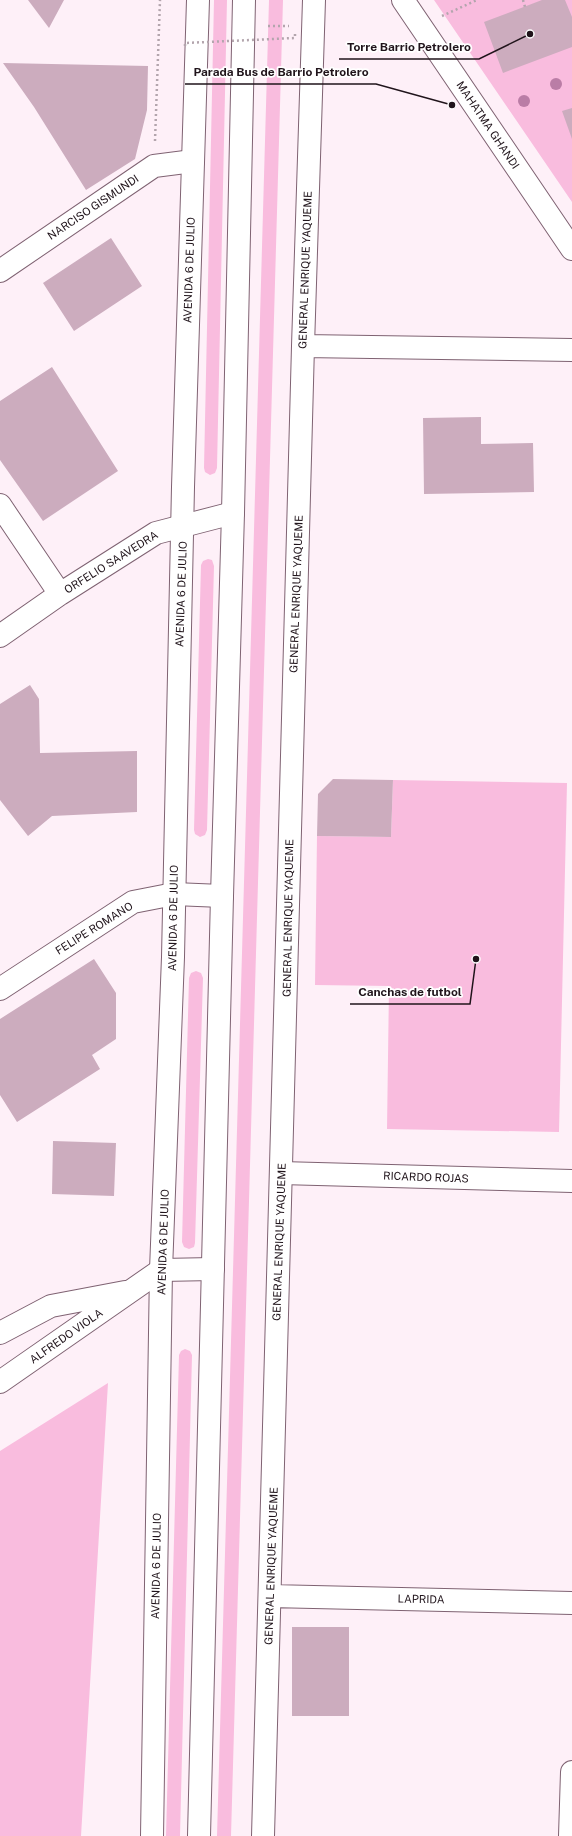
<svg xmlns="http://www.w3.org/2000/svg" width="572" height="1836" viewBox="0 0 572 1836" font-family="'Public Sans',sans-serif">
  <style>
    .green { fill: #f9bcde }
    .building { fill: #ccacbe }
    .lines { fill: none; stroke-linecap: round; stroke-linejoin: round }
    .minor-casing { stroke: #7f6272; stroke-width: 24 }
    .tertiary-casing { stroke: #7f6272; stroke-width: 24 }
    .secondary-casing { stroke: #7f6272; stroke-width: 24 }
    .path { stroke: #b3a5ad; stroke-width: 2.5; stroke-dasharray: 2 3; stroke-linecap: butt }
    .minor { stroke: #fff; stroke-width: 22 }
    .tertiary { stroke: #fff; stroke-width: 22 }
    .secondary { stroke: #fff; stroke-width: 22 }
    .path-bridge { stroke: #b3a5ad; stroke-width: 2.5; stroke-dasharray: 2 3; stroke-linecap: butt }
    .tree { fill: #ba7da6 }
    .labels { text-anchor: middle; stroke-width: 3.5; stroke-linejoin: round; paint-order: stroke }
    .street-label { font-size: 11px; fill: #20141b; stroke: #fff }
    .leader { fill: none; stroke: #20141b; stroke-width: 1.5 }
    .callout-dot { fill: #20141b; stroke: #fff; stroke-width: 1.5 }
    .callout-label { font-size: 12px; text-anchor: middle; font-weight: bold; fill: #20141b; stroke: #fff; stroke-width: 3.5; stroke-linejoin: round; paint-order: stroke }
  </style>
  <rect width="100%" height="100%" fill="#fef0f8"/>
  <!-- green -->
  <path class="green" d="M214,0h13l-10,468 -2,5 -5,2 -5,-3 -1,-4z
    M269,0h14l-52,1836h-14z
    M434,0h138v202z
    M208,559l4,1 2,6 -7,264 -2,5 -5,2 -5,-3 -1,-4 7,-265 2,-4z
    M393,780l174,3 -8,349 -172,-3 2,-143 -74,-1 2,-149 74,1z
    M196,971l5,2 2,5 -8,265 -1,4 -5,2 -5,-2 -2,-5 7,-264 2,-5z
    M185,1349l5,2 2,4 -12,481h-14l13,-481 2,-4z
    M108,1383l-27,453h-81v-385z"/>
  <!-- building -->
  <path class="building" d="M28,0h36l-15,28z
    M542,0h23l7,17v30l-69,26 -19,-51z
    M3,63l145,3 -1,44 -12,49 -49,31 -52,-83z
    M572,108v31l-10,-28z
    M111,238l31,48 -68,45 -31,-48z
    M52,367l66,104 -75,50 -43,-61v-59z
    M481,417v27l52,-1 1,49 -110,2 -1,-76z
    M30,685l9,14 1,54 97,-2v61l-85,4 -24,20 -28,-36v-96z
    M333,779l60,1 -2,57 -74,-1 1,-42z
    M94,959l22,34v46l-24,16 8,14 -83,53 -17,-27v-76z
    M53,1141l63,2 -2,53 -62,-2z
    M292,1627h57v89h-57z"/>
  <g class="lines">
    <!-- minor casing -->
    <g class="minor-casing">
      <path id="minor" d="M403,0l169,249
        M0,271l154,-105 39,-5
        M303,346l269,4
        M0,505l60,89
        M0,636l60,-42 96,-61 77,-20
        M0,989l133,-87 41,-8 48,2
        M0,1333l51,-27 74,-14
        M0,1382l161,-112 52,-1
        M270,1596l302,7
        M263,1836l40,-1490 11,-346
        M570,1836l2,-64"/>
    </g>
    <!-- tertiary casing -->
    <g class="tertiary-casing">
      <path id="tertiary" d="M281,1173l291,8"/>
    </g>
    <!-- secondary casing -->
    <g class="secondary-casing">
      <path id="secondary" d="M152,1836l9,-566 12,-313 10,-470 15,-487
        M199,1836l23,-940 11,-383 11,-513"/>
    </g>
    <!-- path -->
    <path class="path" d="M523,0l2,7
      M442,16l35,-16
      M268,26h21
      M155,141l5,-141"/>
    <!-- minor -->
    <use href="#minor" class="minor"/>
    <!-- tertiary -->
    <use href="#tertiary" class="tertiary"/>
    <!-- secondary -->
    <use href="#secondary" class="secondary"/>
    <!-- path-bridge -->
    <path class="path-bridge" d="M185,46v-3l110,-5v-6"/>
  </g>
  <!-- trees -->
  <g class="tree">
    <circle cx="556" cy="84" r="6"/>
    <circle cx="524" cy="101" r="6"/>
  </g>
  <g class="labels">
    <!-- street labels -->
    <g class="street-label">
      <text transform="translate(488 125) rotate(56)" y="4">MAHATMA GHANDI</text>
      <text transform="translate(93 207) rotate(-34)" y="4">NARCISO GISMUNDI</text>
      <text transform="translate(189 270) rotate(-88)" y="4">AVENIDA 6 DE JULIO</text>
      <text transform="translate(305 270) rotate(-88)" y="4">GENERAL ENRIQUE YAQUEME</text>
      <text transform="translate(111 562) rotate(-32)" y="4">ORFELIO SAAVEDRA</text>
      <text transform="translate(181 594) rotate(-88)" y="4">AVENIDA 6 DE JULIO</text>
      <text transform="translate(296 594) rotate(-88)" y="4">GENERAL ENRIQUE YAQUEME</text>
      <text transform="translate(173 918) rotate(-89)" y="4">AVENIDA 6 DE JULIO</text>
      <text transform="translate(288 918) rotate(-89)" y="4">GENERAL ENRIQUE YAQUEME</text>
      <text transform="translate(94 928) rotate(-32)" y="4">FELIPE ROMANO</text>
      <text transform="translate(426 1177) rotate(2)" y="4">RICARDO ROJAS</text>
      <text transform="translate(163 1242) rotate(-88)" y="4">AVENIDA 6 DE JULIO</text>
      <text transform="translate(279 1242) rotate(-88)" y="4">GENERAL ENRIQUE YAQUEME</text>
      <text transform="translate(66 1336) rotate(-35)" y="4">ALFREDO VIOLA</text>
      <text transform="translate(156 1566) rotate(-89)" y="4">AVENIDA 6 DE JULIO</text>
      <text transform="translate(271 1566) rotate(-88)" y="4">GENERAL ENRIQUE YAQUEME</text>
      <text transform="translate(421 1599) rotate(1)" y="4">LAPRIDA</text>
    </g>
  </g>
  <!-- callouts -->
  <path class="leader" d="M530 34L479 59H339M452 105L376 84H185M476 959L470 1004H350"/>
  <g class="callout-dot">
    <circle cx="530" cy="34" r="4"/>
    <circle cx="452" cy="105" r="4"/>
    <circle cx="476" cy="959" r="4"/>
  </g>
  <g class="callout-label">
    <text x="409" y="51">Torre Barrio Petrolero</text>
    <text x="281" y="76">Parada Bus de Barrio Petrolero</text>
    <text x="410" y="996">Canchas de futbol</text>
  </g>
</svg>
